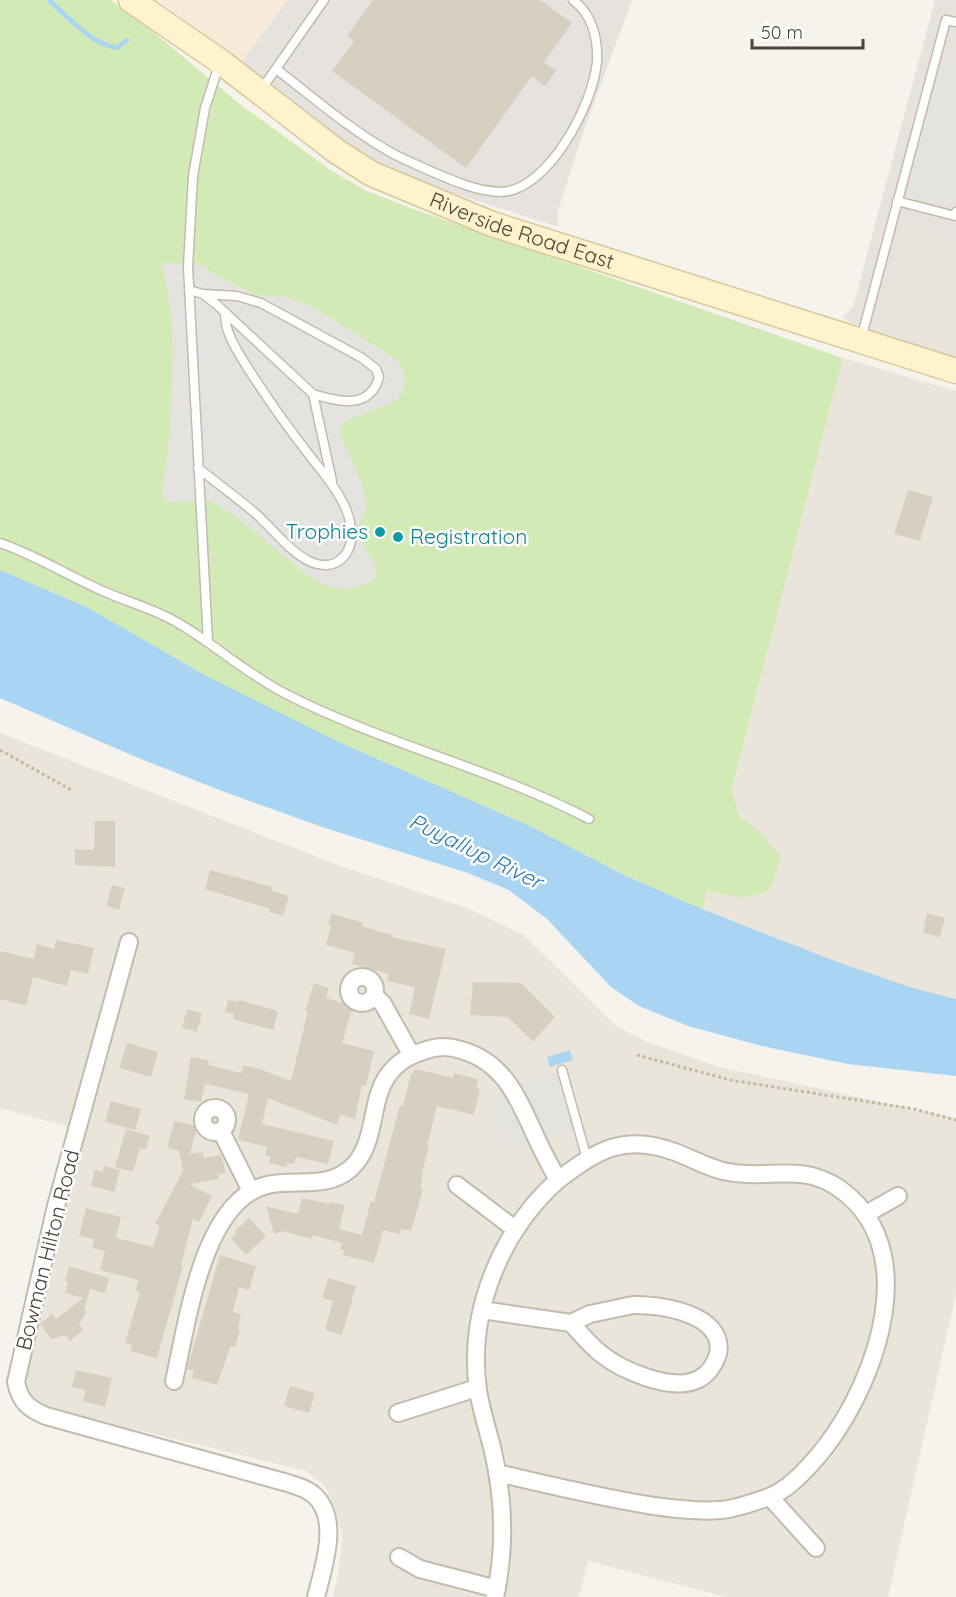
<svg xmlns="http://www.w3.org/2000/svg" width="956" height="1597" viewBox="0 0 956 1597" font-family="Quicksand,sans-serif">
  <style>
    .residential { fill: #eae5da }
    .commercial { fill: #f7ead8 }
    .industrial { fill: #e6e2dd }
    .green { fill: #d2eab5 }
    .parking { fill: #e5e3e0 }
    .water { fill: #a9d4f2 }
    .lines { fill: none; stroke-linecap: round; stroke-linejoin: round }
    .stream { stroke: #a9d4f2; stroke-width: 4.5 }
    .building { fill: #d8cfc1 }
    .lane-casing { stroke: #c2bbae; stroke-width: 11 }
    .street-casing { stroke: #c2bbae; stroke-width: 20 }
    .secondary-casing { stroke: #d6c79b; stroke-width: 27 }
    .path { stroke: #c4b79f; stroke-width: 3; stroke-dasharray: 3 3; stroke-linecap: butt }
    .lane { stroke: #fff; stroke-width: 8 }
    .street { stroke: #fff; stroke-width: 16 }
    .secondary { stroke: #fff3cd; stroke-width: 24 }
    .culture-dot { fill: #0f9aa8; stroke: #fff; stroke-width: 2 }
    .labels { text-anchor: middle; stroke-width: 5; stroke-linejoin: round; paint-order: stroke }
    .street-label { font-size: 21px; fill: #4b4439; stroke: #fff }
    .culture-label { font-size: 21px; fill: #0d838f; stroke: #fff; text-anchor: end }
    .water-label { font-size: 22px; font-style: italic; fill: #2e7ab2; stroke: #fff }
  </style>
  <rect width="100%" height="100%" fill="#f6f3ec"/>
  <!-- residential -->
  <path class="residential" d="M907,222l49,16v122l-81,-27z
    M843,358l113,33v608l-43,-11 -70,-24 -141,-55z
    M0,733l343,134 124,41 57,27 92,91 31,16 72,25 237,51v176l-68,303h-162l-138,-36 -9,36h-246l6,-27 3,-34 -7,-29 -11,-22 -18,-14 -205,-50 -65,-18 -10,-7 -4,-15 3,-19 59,-231 -84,-23z"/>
  <!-- commercial -->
  <path class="commercial" d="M159,0h129l-48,64z"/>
  <!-- industrial -->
  <path class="industrial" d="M288,0h344l-50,136 -25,78 2,13 -147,-47 -51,-26 -121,-90z
    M935,0h21v238l-49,-16 -32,111 -33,-15 11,-11z"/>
  <!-- green -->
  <path class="green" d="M0,0h111l35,26 95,79 91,66 35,20 43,17 433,150 -111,432 7,26 18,14 23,25 -3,16 -9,20 -24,7 -37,-7 -5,18 -78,-34 -94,-49 -191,-84 -136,-68 -116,-67 -87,-37z"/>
  <!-- parking -->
  <path class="parking" d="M936,63l20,6v137l-55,-16z
    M162,263l40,2 17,12 37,18 30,2 29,11 82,52 6,8 2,14 -2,11 -8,8 -51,21 -4,5v7l22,49 5,26 -7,13 -3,14 17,26 2,9 -1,7 -6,5 -22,6 -21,-3 -21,-13 -66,-54 -28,-19 -40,2 -5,-2 -4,-6 8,-65 3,-81 -2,-36z
    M568,1069l16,63 -18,1 -59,15 -18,-46 40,-20z"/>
  <!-- water -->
  <path class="water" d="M0,570l87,37 116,67 136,68 191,84 94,49 78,34 141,55 70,24 43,11v77l-108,-12 -86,-18 -74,-20 -49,-20 -28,-19 -64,-68 -38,-29 -41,-17 -146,-46 -100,-36 -86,-34 -136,-59z
    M570,1050l3,10 -23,7 -3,-10z"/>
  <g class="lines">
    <!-- stream -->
    <path class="stream" d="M49,0c20,18 41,43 68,48l10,-8"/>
  </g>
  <!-- building -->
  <path class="building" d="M373,0h167l32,23 -28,39 12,9 -11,15 -13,-10 -66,92 -134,-97 22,-30 -7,-5z
    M908,490l25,7 -13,44 -26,-7z
    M95,821h20v46l-40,-2v-16l19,1z
    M210,870l62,17 -1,3 18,6 -6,20 -14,-4 1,-3 -65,-20z
    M112,885l13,3 -6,22 -13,-4z
    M927,913l18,5 -5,19 -17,-4z
    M331,914l31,8 -1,4 31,9 -1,2 55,12 -17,70 -20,-5 6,-27 -28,-6 2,-7 -37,-10 3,-11 -29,-8 5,-20h-3z
    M56,940l38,8 -6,26 -17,-4 -4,16 -34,-9 -7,29 -26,-7v-48l34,8 3,-15 17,5z
    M473,982l48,1 34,34 -22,25 -25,-25 -38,-2z
    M314,983l15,5 -3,10 27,8 -11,37 32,8 -8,35 -4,-1 -7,34 -15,-4 -3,10 -69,-27 -6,26 72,17 -6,23 -32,-7 -2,7 -7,-1 -1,4 -17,-4 1,-7 -5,-1 2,-8 -29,-7 11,-46 -44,-10 -4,18 -17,-3 7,-42 18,3 -1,5 33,8 2,-8 17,4 31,12 17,-70h-3z
    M228,1000l10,2 1,-2 39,11 -5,19 -40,-11 1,-5 -9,-2z
    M187,1009l15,4 -5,19 -15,-4z
    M127,1043l31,9 -7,25 -32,-9z
    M415,1069l38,9 1,-5 24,6 -2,9 4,1 -6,26 -37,-9 -10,41h2l-8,28h2l-3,14h3l-12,42 -10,-2 -1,5 -17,-4 -9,33 -31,-8 1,-5h-4l2,-7 -29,-8 -1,4 -30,-8 -8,3 -8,-28 32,8 4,-16 28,6 1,-2 14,3 -6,24 23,6 9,-34 3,1 26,-97 3,1 8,-33 2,1z
    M111,1101l30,8 -6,21 -30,-8z
    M174,1121l23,5 -7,28 13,-2 1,6 17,-3 5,18 -8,1 1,5 -29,5 22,12 -13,26 -6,-3 -12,46 2,1 -26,92 -27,-7 2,-6 -7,-2 15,-51 -4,-1 2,-11 -38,-10 5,-19 -13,-3 2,-9 -15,-3 7,-28 35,9 -5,21 37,9 7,-22 -5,-1 28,-53 -4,-20 -12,-3z
    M126,1129l24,7 -4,13 -6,-1 -7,24 -18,-5z
    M104,1166l16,4 -6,22 -23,-6 4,-16 7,2z
    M249,1218l17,18 -20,19 -15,-17 5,-5 -1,-2z
    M220,1255l36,11 -7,24 -10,-3 -6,25 8,2 -3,15 2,1 -5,17 -4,-1 -3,7 -11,32 -25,-7 2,-7 -7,-2z
    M69,1266l40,12 -4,15 -15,-4 -6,20 2,3 -7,13 4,5 -13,11 -5,-6 -14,4 -11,-15 12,-10 4,5 27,-21 -18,-5 3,-10 -3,-2z
    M328,1278l28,8 -14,49 -17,-5 8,-29 -11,-3z
    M76,1370l36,8 -7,29 -22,-6 3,-11 -14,-3z
    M290,1386l25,7 -6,20 -25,-7z"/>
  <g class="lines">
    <!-- lane casing -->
    <g class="lane-casing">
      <path id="lane" d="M276,69c37,28 73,60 114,83 14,8 30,14 45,21 21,9 42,18 65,19 48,0 94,-89 97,-131 1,-23 -5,-47 -24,-61
        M261,90l63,-90
        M897,201l58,15 1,-4
        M189,290l14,4 13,10 97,90c25,8 57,16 66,-17l-3,-8 -14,-11 -101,-55 -24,-7 -34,-2
        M861,339l85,-319 10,2
        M313,394l19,87
        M198,468c19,15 38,29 57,45 16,14 35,39 54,48 13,6 27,6 36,-6 12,-15 5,-41 -4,-56 -10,-19 -25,-34 -37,-51 -19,-24 -36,-49 -53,-75 -11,-18 -27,-39 -26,-61
        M0,543c36,12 68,33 103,48 24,11 52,18 75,32 36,21 68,50 106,70 97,50 207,75 305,126
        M208,642l-20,-375 5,-91 12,-68 14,-43
        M562,1070l25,89"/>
    </g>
    <!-- street casing -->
    <g class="street-casing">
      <path id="street" d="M129,942l-73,264 -40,176c4,20 13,27 30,34l238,66c10,3 22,6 30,13 27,24 9,73 2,102
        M349 990a13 13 0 1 1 26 0a13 13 0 1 1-26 0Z
        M374,995l9,9 28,50
        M203 1120a12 12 0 1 1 24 0a12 12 0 1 1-24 0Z
        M221,1131l30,60
        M457,1185l58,44
        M866,1214l32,-18
        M633,1305c27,-1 93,9 85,49 -3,10 -10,20 -19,25 -27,14 -78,-9 -99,-26 -11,-9 -20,-20 -29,-30l19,-9z
        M482,1310l89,13
        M174,1381c13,-56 28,-180 93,-196 29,-7 58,5 83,-16 27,-24 19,-63 36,-91 11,-17 26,-24 44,-29 10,-3 22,-2 31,1 43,12 57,48 74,85 7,16 15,30 23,45 -57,51 -91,132 -80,210 3,19 9,38 14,57 12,50 14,100 3,150
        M398,1413l79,-25
        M497,1473c52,12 104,25 157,33 22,3 45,6 66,4 15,-1 32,-7 46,-12 23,-7 46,-34 60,-52 51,-67 99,-200 11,-259 -38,-25 -72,-6 -114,-16 -16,-4 -32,-13 -48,-19 -51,-19 -77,-2 -117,28
        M770,1497l46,51
        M399,1557l21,12 77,20"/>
    </g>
    <!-- secondary casing -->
    <g class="secondary-casing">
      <g id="secondary">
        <path id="s1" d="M131,0l90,62 115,89 36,23 120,50 464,147"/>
      </g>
    </g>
    <!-- path -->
    <path class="path" d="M0,750l73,41
      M637,1055l93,25 184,29 42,11"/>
    <!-- lane -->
    <use href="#lane" class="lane"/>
    <!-- street -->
    <use href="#street" class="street"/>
    <!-- secondary -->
    <use href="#secondary" class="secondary"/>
  </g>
  <!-- markers -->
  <g class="culture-dot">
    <circle cx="380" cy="532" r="6"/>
    <circle cx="398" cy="537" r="6"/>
  </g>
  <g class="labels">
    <!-- street labels -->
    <g class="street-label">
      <text dy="7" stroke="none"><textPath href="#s1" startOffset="458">Riverside Road East</textPath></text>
      <text transform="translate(48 1250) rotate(-76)" y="7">Bowman Hilton Road</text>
    </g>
    <!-- culture labels -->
    <g class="culture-label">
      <text x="368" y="539">Trophies</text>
      <text x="410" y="544" text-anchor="start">Registration</text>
    </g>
    <!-- water labels -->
    <g class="water-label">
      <text transform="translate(476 851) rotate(26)" y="8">Puyallup River</text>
    </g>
  </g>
  <!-- scale -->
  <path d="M752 39v9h111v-9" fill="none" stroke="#4b4439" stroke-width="3"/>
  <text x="761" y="39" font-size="18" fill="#4b4439" stroke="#ffffff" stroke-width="4.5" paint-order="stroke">50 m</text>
</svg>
